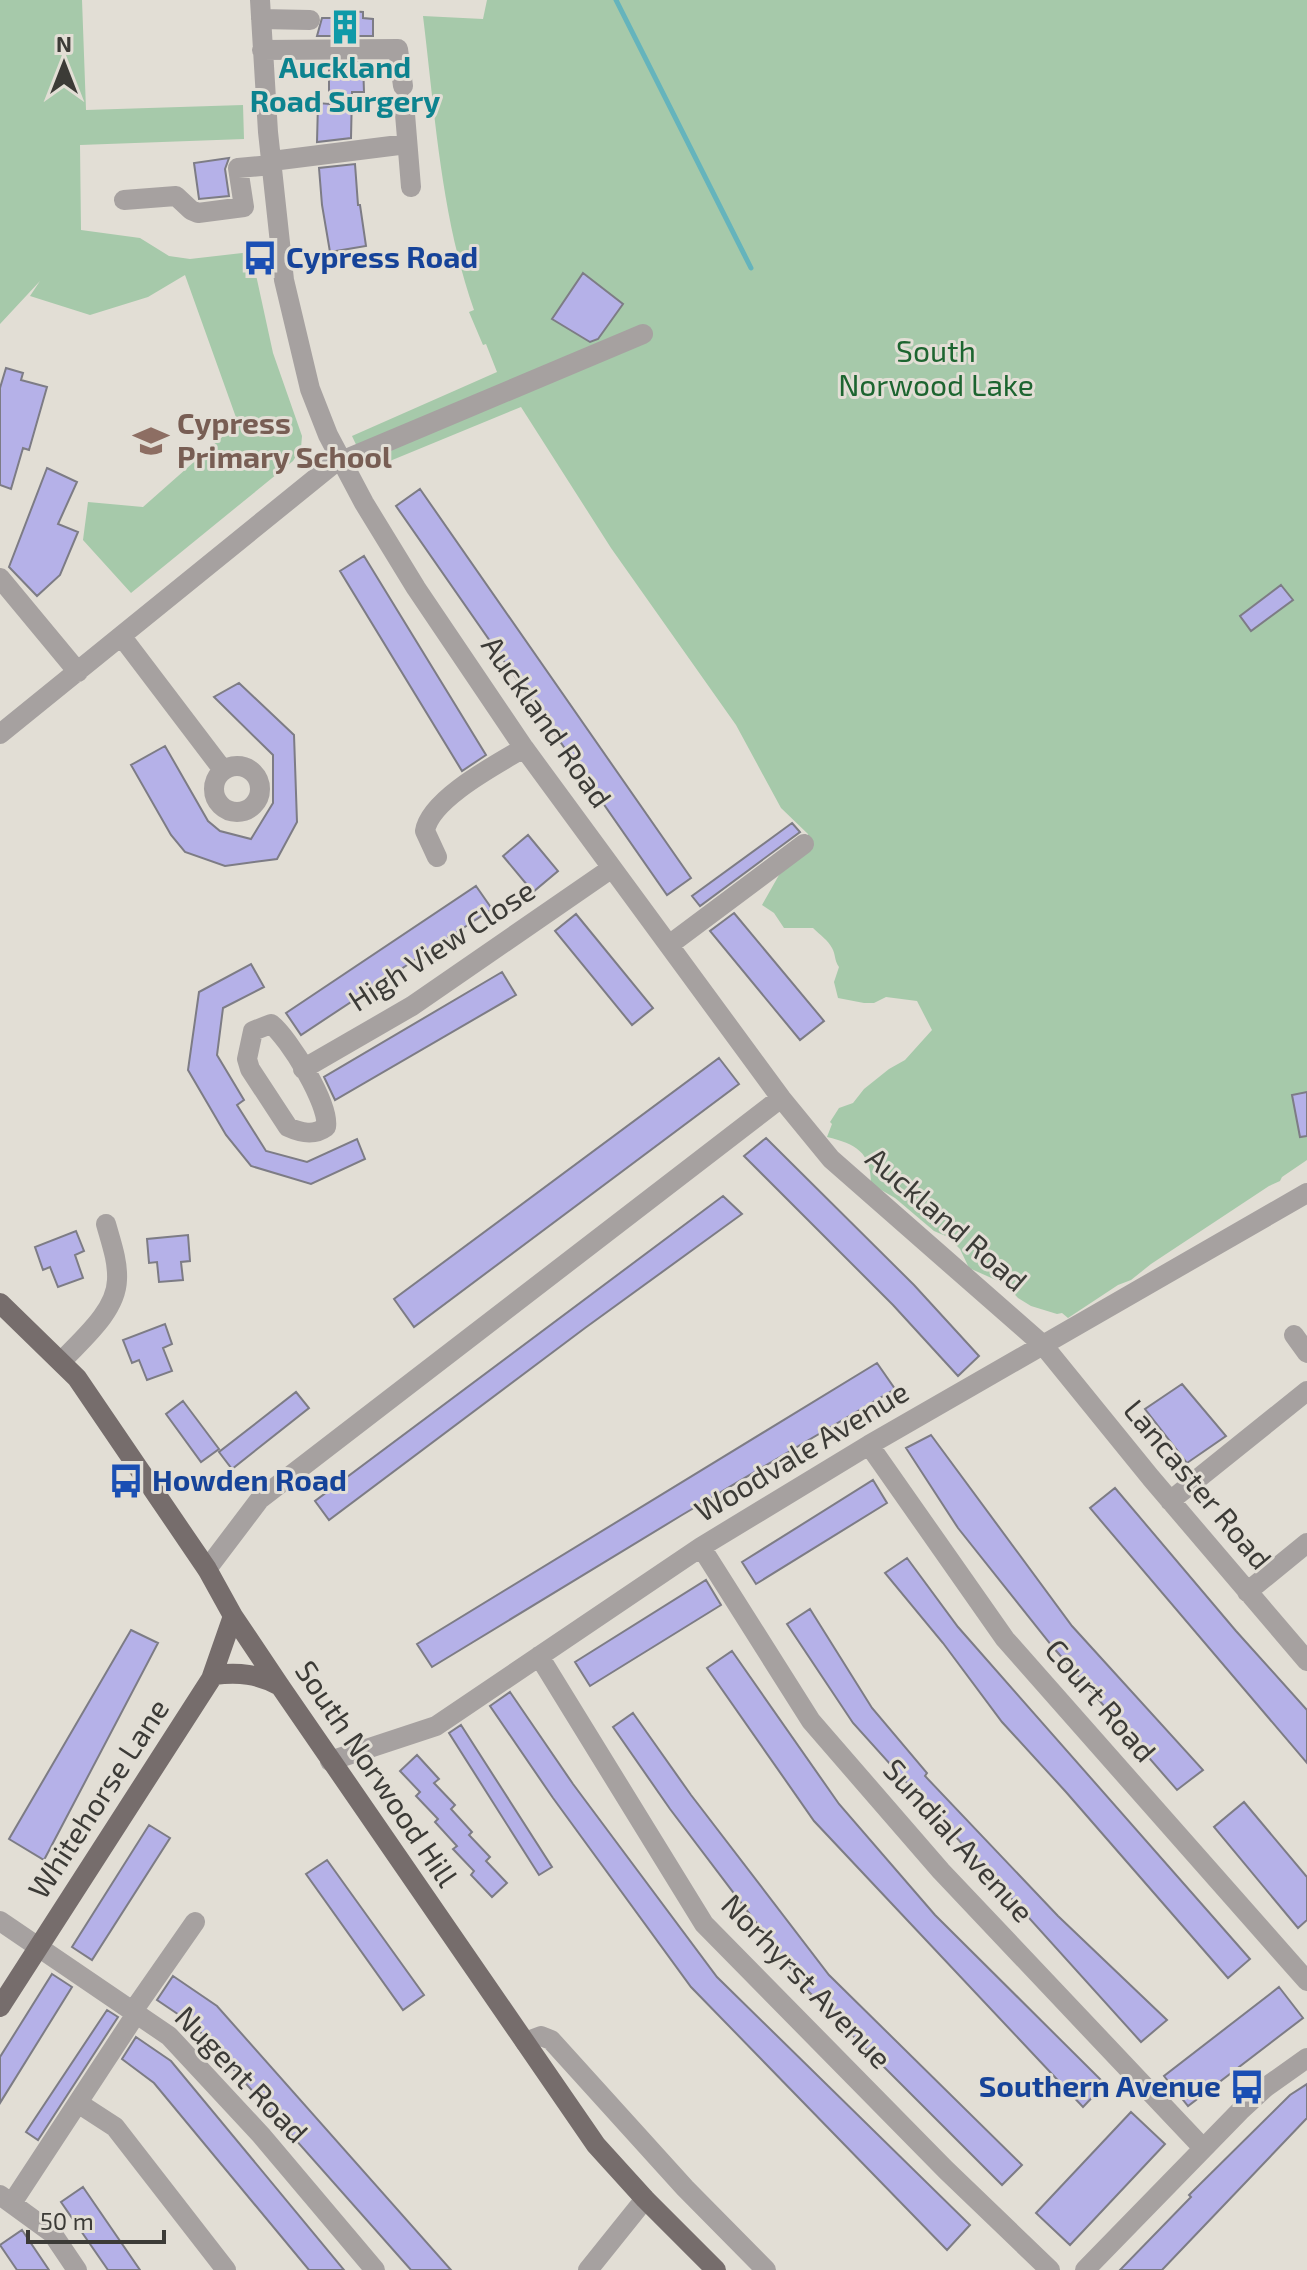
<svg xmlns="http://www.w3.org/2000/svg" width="1307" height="2270" viewBox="0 0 1307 2270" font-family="'Exo 2',sans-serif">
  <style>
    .green { fill: #a6c9aa }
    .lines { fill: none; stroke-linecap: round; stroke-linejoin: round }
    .stream { stroke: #65b4bc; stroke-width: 5 }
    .building { fill: #b5b1e8; stroke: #7d7c85; stroke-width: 2 }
    .minor { stroke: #a6a1a0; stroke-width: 20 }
    .major { stroke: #766d6c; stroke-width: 20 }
    .labels { text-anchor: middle; stroke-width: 6; stroke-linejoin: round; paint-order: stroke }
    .culture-label { font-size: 30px; font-weight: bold; fill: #0d838f; stroke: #e2ded5 }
    .transit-label { font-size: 30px; font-weight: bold; fill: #164399; stroke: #e2ded5; text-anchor: start }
    .park-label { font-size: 30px; fill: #1d6530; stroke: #e2ded5 }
    .education-label { font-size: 30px; font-weight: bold; fill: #785e54; stroke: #e2ded5; text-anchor: start }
    .street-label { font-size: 30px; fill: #3c3b37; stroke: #e2ded5 }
  </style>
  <rect width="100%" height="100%" fill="#e2ded5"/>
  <!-- green -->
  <path class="green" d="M0,0h82l4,110 157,-5 1,34 -164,6 1,85 59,8 29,18 21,3 61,-7 22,101 29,83 -1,12 -8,13 -162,132 -48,-53 5,-38 55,5 95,-84 -53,-148 -37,22 -58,18 -60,-19 10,-15 -40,43z
    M487,0h820v1160l-25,17 -2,4 -11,5 -118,78 -20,16 -13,5 -50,33 -6,-5 -5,1 -26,-8 -13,-8 -13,-14 -36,-16 -9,-19 -12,-12 -14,-6 -39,-33 -24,-14c0,-32 -15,-40 -44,-47l5,-13 -2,-2 9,-14 14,-5 11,-14 25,-20 16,-9 27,-30 -15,-29 -31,-4 -12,6h-10l-26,-5 -4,-16 5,-15c-5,-7 -3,-12 -7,-19 -4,-8 -12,-13 -19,-20h-29l-10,-15 -12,-8 17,-30 30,-29 -1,-12 -27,-26 -45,-83 -125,-177 -90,-141 -153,63 -16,-34 145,-64 -11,-28 -3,1 -14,-33 5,-2c-33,-94 -39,-196 -51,-294l60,3z"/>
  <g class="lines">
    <!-- stream -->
    <path class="stream" d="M616,0l135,268"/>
  </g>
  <!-- building -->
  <path class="building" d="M333,10l30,2v6l10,1v17h-56l5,-18h11z
    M363,62l1,30h-12l-1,46 -34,4 1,-39 11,1v-41z
    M229,158l-4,11 4,27 -30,3 -5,-36z
    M355,164l3,41h2l6,41 -36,6 -8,-47 -3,-37z
    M583,273l40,31 -25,35 -8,3 -38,-23z
    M6,368l17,5 -2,7 26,7 -18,63 -6,-2 -12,41 -11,-4v-97z
    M47,468l30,14 -19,42 20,8 -18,43 -23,21 -28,-29z
    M420,489l271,389 -24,17 -271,-389z
    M364,556l122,199 -24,16 -122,-200z
    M1281,585l12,15 -42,31 -11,-15z
    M239,683l55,52 3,87 -20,37 -52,7 -40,-14 -14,-17 -40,-70 34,-19 43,75 12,10 31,8 22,-36v-48l-59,-58z
    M792,823l8,9 -100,74 -8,-10z
    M528,835l30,36 -25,21 -30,-36z
    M476,886l16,23 -191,126 -15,-22z
    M734,913l90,108 -24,19 -90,-109z
    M576,914l77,94 -21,17 -77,-94z
    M251,964l13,23 -41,21 -6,47 27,45 -7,5 29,46 41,11 50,-23 8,20 -54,25 -60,-18 -25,-31 -38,-65 11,-78z
    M502,972l14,23 -181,105 -11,-23z
    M719,1058l20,26 -325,243 -20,-28z
    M1307,1092v44l-7,1 -8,-42z
    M766,1138l148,147 65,71 -21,20 -65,-71 -149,-149z
    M723,1196l19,18 -157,114 -256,192 -14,-19z
    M76,1231l8,20 -9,4 8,23 -25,9 -8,-20 -7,3 -8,-23z
    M188,1235l2,26 -9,1 2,18 -24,2 -2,-20 -8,1 -2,-24z
    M165,1324l7,20 -9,4 9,23 -25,9 -8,-20 -7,3 -9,-23z
    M877,1363l18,26 -213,126 -250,152 -15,-23z
    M1182,1384l44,52 -39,27 -42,-54z
    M296,1392l13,16 -77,61 -13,-17z
    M183,1401l36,48 -18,13 -35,-48z
    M931,1435l141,191 131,144 -26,20 -125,-144 -94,-118 -52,-80z
    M873,1480l14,23 -131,81 -14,-22z
    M1115,1488l121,143 71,79v53l-217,-255z
    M907,1558l51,69 292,332 -22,19 -162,-186 -64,-70 -59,-79 -58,-70z
    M706,1580l15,25 -131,81 -15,-24z
    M810,1609l62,99 55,65 -2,3 133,140 109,104 -26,22 -288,-319 -66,-99z
    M131,1630l27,13 -114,217 -35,-21z
    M732,1651l107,153 96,111 170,169 -22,23 -269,-286 -107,-153z
    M510,1692l63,92 144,193 253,248 -23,25 -256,-263 -138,-189 -63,-92z
    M633,1713l58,82 138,180 193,190 -20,20 -194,-194 -138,-182 -57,-82z
    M461,1725l91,142 -13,8 -90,-142z
    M417,1755l22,24 -5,4 21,22 -4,4 21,23 -3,3 21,22 -4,4 21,22 -15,14 -21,-22 3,-4 -21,-22 4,-3 -22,-24 3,-3 -22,-23 4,-4 -20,-21z
    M1244,1802l63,75v43l-9,8 -84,-101z
    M149,1825l21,13 -78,122 -20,-13z
    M327,1860l97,135 -21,15 -97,-136z
    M52,1974l20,13 -72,116v-46z
    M173,1976l44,30 234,264h-40l-217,-245 -37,-25z
    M1279,1987l24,31 -115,88 -24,-30z
    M107,2010l11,7 -80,123 -12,-8z
    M136,2037l35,24 173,209h-35l-155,-187 -32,-24z
    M1307,2084v34l-145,152h-42l71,-73 -2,-2 101,-100z
    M1131,2112l34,32 -95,101 -34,-32z
    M83,2187l57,83h-32l-47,-68z
    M22,2230l27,40h-32l-17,-25z"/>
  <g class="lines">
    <!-- minor -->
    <path class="minor" d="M260,0l8,132 16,148 26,109 18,46 36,68 52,85 108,160 257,350 50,61 212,186 108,133 156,183
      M261,19l49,1
      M262,50l136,-1 5,37
      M405,114l6,73
      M272,161l135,-17
      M124,200l52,-4 15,14 7,3 46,-6 -6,-39 34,-3
      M0,578l78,94
      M122,637l101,133
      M0,734l332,-269 311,-131
      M214 789a23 23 0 1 1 46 0a23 23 0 1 1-46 0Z
      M437,857l-12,-26c5,-32 72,-67 99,-83
      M669,945l135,-101
      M271,1024c18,14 59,81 55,103 -12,9 -25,6 -38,0l-38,-58 -3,-10 6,-28z
      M303,1069l109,-63 200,-138
      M1294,1335l13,18
      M61,1362c20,-22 55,-50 56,-82 1,-19 -6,-38 -11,-56
      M869,1445l136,194 302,342
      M1170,1501l137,-110
      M701,1547l110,174 130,150 262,277
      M207,1569l53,-70 521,-401
      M1247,1592l60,-49
      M539,1656l165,268 242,246 104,100
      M330,1761l106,-35 265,-179 168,-102 438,-252
      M0,1921l169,115 92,99 114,135
      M133,2011l62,-89
      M525,2042l16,-6 10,4 134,148 81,82
      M78,2103l37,24 111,143
      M0,2195l52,38 25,37
      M12,2203l124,-189
      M588,2270l57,-71
      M1085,2270l155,-159 26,-24 41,-29"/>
    <!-- major -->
    <path class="major" d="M0,1303l77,75 130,191 26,47 47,70 316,459 49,54 71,71
      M214,1675c25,-3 44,-1 66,11
      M0,2007l211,-328 22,-63"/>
  </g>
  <!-- icons -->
  <defs>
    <g id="building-bare" transform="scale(2.76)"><path d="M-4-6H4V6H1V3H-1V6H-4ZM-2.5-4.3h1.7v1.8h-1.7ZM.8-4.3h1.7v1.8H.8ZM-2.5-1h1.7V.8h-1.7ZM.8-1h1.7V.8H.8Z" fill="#0f9aa8" stroke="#e2ded5" stroke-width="2.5" paint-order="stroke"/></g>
    <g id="bus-bare" transform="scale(2.76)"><path d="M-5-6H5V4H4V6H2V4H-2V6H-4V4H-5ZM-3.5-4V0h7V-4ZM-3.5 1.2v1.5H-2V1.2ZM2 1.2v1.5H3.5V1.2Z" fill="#1a4fb4" stroke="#e2ded5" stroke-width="2.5" paint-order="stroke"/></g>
    <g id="school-bare" transform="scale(2.76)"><path d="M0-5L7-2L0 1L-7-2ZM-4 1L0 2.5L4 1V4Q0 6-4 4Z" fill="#8d6e63" stroke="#e2ded5" stroke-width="2.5" paint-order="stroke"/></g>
  </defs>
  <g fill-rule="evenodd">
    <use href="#building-bare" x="345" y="27"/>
    <use href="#bus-bare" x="260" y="258"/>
    <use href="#school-bare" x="151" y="441"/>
    <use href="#bus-bare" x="126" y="1481"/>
    <use href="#bus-bare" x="1247" y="2087"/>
  </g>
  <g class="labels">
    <!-- culture labels -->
    <g class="culture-label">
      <text x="345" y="78">Auckland<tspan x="345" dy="34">Road Surgery</tspan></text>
    </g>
    <!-- transit labels -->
    <g class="transit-label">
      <text x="286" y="268">Cypress Road</text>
      <text x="152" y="1491">Howden Road</text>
      <text x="1221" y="2097" text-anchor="end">Southern Avenue</text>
    </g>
    <!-- park labels -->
    <g class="park-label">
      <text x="936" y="362">South<tspan x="936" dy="34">Norwood Lake</tspan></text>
    </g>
    <!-- education labels -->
    <g class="education-label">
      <text x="177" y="434">Cypress<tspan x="177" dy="34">Primary School</tspan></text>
    </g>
    <!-- street labels -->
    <g class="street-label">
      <text transform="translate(546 722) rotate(55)" y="10">Auckland Road</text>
      <text transform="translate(442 946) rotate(-33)" y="10">High View Close</text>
      <text transform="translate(946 1220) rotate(41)" y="10">Auckland Road</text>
      <text transform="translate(802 1452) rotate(-31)" y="10">Woodvale Avenue</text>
      <text transform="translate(1197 1485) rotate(50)" y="10">Lancaster Road</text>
      <text transform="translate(1100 1701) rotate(49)" y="10">Court Road</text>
      <text transform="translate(376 1774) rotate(56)" y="10">South Norwood Hill</text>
      <text transform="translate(99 1799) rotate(-57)" y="10">Whitehorse Lane</text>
      <text transform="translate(958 1841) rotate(48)" y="10">Sundial Avenue</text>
      <text transform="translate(806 1982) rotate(46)" y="10">Norhyrst Avenue</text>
      <text transform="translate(241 2075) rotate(46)" y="10">Nugent Road</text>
    </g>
  </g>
  <!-- north arrow -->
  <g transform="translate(64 64)" stroke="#e2ded5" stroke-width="6" paint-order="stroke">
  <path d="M0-6L14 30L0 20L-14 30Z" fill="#3c3b37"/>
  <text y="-12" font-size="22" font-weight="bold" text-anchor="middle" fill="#3c3b37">N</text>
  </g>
  <!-- scale -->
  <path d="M28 2230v12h136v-12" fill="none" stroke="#3c3b37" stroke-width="4"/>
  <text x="40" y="2230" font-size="24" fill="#3c3b37" stroke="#e2ded5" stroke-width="6" paint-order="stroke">50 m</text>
</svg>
